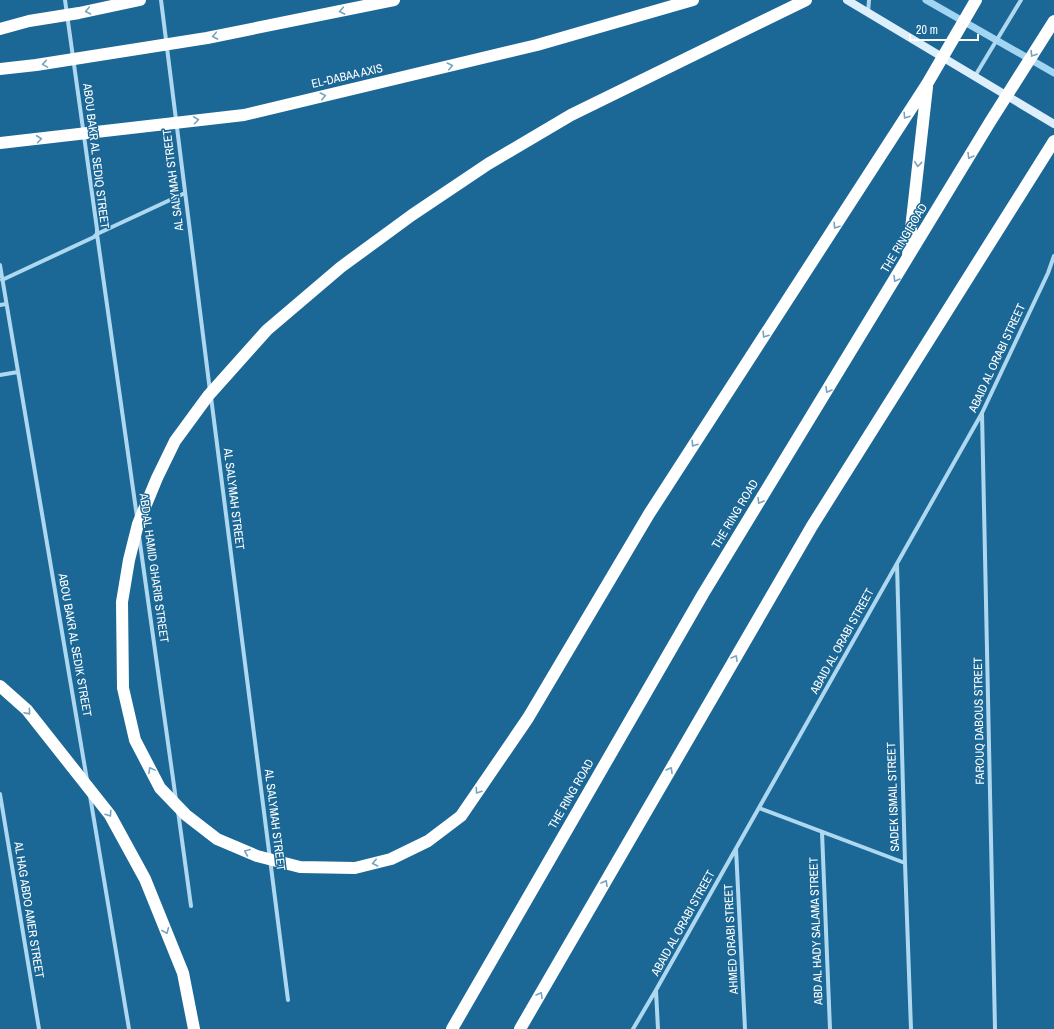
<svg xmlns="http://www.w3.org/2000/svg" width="1054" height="1029" viewBox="0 0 1054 1029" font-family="'Archivo Narrow',sans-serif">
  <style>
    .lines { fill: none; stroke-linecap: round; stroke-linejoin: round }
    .stream { stroke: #a1d5f2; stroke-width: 7 }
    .minor { stroke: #aed8f0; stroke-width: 4 }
    .secondary { stroke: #dceffb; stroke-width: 8 }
    .motorway { stroke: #fff; stroke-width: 12 }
    .oneway { stroke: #76a4c0 }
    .labels { text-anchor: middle; stroke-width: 3; stroke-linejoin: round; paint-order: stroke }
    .street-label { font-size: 12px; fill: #fff; stroke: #1b6796 }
  </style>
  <rect width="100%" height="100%" fill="#1b6796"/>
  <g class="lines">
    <!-- stream -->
    <path class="stream" d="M926,0l128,73"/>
    <!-- minor -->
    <path class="minor" d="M161,0l49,391
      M868,13l1,-13
      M975,76l46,-76
      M0,265l87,515
      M2,280l92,-43 3,-3v-5l-32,-229
      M0,305l6,-1
      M0,375l18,-3
      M211,397l77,603
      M982,413l13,616
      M137,517l-40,-283 88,-41
      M139,536l37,264
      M897,564l8,299 6,166
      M0,794l39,235
      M90,796l39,233
      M759,808l146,55
      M178,811l13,95
      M822,832l8,197
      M736,849l9,180
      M656,991l2,38
      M633,1029l23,-39 326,-577 66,-140 6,-17"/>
    <!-- secondary -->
    <path class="secondary" d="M847,0l207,124"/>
    <!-- motorway -->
    <path class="motorway" d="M806,0l-235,115 -83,49 -76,51 -71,52 -74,63 -59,66 -33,45 -18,37 -19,46 -9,36 -7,42 1,86 12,52 25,48 26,27 31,24 40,17 43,11 55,1 36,-9 37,-18 33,-25 67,-98 121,-204 278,-430 49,-84
      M0,29l29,-8 50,-8 61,-13
      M0,69l36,-4 171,-27 187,-38
      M0,143l244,-28 293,-70 156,-45
      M908,255l19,-168
      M0,686l27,24 83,105 35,64 38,94 11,56
      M452,1029l251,-435 287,-472 64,-101
      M520,1029l292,-503 242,-385"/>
  </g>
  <!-- one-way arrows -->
  <defs><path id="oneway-chevron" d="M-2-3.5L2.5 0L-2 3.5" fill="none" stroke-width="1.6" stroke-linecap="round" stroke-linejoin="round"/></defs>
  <g class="oneway">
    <use href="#oneway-chevron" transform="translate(88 11) rotate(168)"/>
    <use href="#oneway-chevron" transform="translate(342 11) rotate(169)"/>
    <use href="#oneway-chevron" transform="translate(215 36) rotate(169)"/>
    <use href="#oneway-chevron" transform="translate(1033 54) rotate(122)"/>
    <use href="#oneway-chevron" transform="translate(45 64) rotate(171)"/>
    <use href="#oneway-chevron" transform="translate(450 66) rotate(-13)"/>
    <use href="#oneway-chevron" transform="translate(323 96) rotate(-13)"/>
    <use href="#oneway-chevron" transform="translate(906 116) rotate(123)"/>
    <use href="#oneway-chevron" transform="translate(196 120) rotate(-7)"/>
    <use href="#oneway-chevron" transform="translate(39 139) rotate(-7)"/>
    <use href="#oneway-chevron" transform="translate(970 156) rotate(121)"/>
    <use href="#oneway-chevron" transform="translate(918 164) rotate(96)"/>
    <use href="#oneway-chevron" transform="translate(836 226) rotate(123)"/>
    <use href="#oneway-chevron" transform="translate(896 279) rotate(121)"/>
    <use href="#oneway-chevron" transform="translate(765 335) rotate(123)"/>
    <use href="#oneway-chevron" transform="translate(828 390) rotate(121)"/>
    <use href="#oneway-chevron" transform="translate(694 444) rotate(123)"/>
    <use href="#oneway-chevron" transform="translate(760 501) rotate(121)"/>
    <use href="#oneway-chevron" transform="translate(735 658) rotate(-60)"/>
    <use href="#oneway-chevron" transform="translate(28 712) rotate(49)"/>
    <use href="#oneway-chevron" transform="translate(151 770) rotate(-118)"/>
    <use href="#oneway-chevron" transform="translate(670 770) rotate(-60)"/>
    <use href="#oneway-chevron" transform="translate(478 791) rotate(124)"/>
    <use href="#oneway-chevron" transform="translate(109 814) rotate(56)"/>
    <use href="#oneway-chevron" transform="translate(247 852) rotate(-157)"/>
    <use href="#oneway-chevron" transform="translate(375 863) rotate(167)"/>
    <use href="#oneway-chevron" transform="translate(605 883) rotate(-60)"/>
    <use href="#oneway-chevron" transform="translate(166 931) rotate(68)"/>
    <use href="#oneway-chevron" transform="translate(540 995) rotate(-60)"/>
  </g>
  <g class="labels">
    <!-- street labels -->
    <g class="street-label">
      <text transform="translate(347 76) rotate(-13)" y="4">EL-DABAA AXIS</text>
      <text transform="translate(96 156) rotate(83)" y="4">ABOU BAKR AL SEDIQ STREET</text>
      <text transform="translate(173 180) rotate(-97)" y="4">AL SALYMAH STREET</text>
      <text transform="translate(904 238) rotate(-59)" y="4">THE RING ROAD</text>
      <text transform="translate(997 358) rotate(-65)" y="4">ABAID AL ORABI STREET</text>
      <text transform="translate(234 499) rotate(83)" y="4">AL SALYMAH STREET</text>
      <text transform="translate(735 514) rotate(-59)" y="4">THE RING ROAD</text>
      <text transform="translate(154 568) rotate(82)" y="4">ABD AL HAMID GHARIB STREET</text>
      <text transform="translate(842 641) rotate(-61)" y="4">ABAID AL ORABI STREET</text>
      <text transform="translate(75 645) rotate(80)" y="4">ABOU BAKR AL SEDIK STREET</text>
      <text transform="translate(979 721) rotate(-91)" y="4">FAROUQ DABOUS STREET</text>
      <text transform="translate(571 794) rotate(-60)" y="4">THE RING ROAD</text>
      <text transform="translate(893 797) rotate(-92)" y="4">SADEK ISMAIL STREET</text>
      <text transform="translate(275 820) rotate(83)" y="4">AL SALYMAH STREET</text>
      <text transform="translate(29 910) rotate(81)" y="4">AL HAG ABDO AMER STREET</text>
      <text transform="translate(683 923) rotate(-61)" y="4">ABAID AL ORABI STREET</text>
      <text transform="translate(816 931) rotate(-92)" y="4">ABD AL HADY SALAMA STREET</text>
      <text transform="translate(731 939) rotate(-93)" y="4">AHMED ORABI STREET</text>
    </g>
  </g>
  <!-- scale -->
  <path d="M910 34v6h68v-6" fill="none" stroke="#ffffff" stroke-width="2"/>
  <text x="916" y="34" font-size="12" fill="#ffffff" stroke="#1b6796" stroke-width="3" paint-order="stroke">20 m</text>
</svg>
